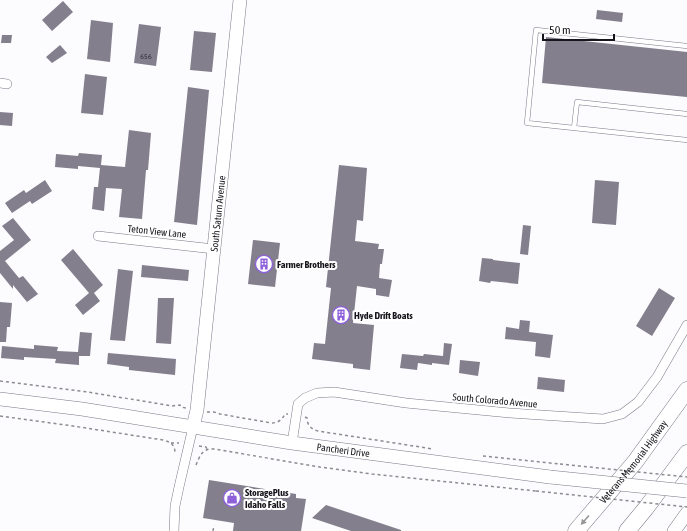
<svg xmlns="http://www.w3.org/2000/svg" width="687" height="531" viewBox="0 0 687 531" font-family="'Asap Condensed',sans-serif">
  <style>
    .building { fill: #837f8d }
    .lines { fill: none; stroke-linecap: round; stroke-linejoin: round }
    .lane-casing { stroke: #7c7886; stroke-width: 5.5 }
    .street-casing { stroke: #7c7886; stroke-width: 10 }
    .secondary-casing { stroke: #7c7886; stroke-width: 14 }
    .highway-casing { stroke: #7c7886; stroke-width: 17 }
    .path { stroke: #8d8b90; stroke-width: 1.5; stroke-dasharray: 3 3; stroke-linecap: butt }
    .lane { stroke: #fff; stroke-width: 4.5 }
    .street { stroke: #fff; stroke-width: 9 }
    .secondary { stroke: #fff; stroke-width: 13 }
    .highway { stroke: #fff; stroke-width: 16 }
    .secondary-bridge-casing { stroke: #7c7886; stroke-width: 14; stroke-linecap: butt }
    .path-bridge { stroke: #8d8b90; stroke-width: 1.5; stroke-dasharray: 3 3; stroke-linecap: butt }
    .secondary-bridge { stroke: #fff; stroke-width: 13 }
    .oneway { fill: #979698 }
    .labels { text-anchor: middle; stroke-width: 4; stroke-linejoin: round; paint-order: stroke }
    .number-label { font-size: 8px; fill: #323038 }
    .street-label { font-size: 10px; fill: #17151b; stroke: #fff }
    .poi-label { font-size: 10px; font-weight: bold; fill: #17151b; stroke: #fff; text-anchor: start }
  </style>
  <rect width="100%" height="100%" fill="#fcfbfe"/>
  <!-- building -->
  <path class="building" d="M63,1l10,11 -21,19 -10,-11z
    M597,10l26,3 -1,9 -26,-3z
    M91,20l22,3 -3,39 -23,-3z
    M139,24l22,3 -5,39 -22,-3z
    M194,31l22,2 -4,39 -22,-2z
    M2,35h10l-1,8h-10z
    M546,37l141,15v45l-145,-14z
    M60,45l7,8 -15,10 -6,-6z
    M85,74l22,3 -4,38 -22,-2z
    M188,87l21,3 -12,135 -23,-3z
    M0,112l13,1 -1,13 -12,-1z
    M129,130l22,3 -3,37h-2l-4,49 -23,-2 3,-28 -16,-1 -2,23 -12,-2 2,-22h4l2,-19 -22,-2v3l-23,-2 1,-13 22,2 1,-3 23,2 -1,10 24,2z
    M339,165l28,3 -4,53 -6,-1 -2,21 24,3 -1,5h6l-2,15h-2l-1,14 13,2 -3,17 -13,-2v-6l-19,-3 -4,37 21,2 -4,45 -17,-2v-4l-41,-5 2,-16 11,1 6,-56 -5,-1z
    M45,180l7,11 -20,13 -2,-3 -18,12 -7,-10 19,-13 2,3z
    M595,180l24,2 -3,43 -24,-2z
    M13,218l18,22 -26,21 14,17 4,-2 15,18 -11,8 -14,-17v4l-13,-16v-22l14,-11 -12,-14z
    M523,225l8,1 -3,29 -8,-1z
    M253,240l27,3 -5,44 -27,-3z
    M73,249l30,36 -9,8 6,8 -17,14 -8,-10 14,-12 -28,-33z
    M482,258l11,1v1l27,3 -2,21 -27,-3 -1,2 -11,-2z
    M142,265l47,5 -1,11 -47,-4z
    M118,269l15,2 -8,70 -15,-1z
    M659,288l16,10 -23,38 -16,-10z
    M158,298h16l-3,46 -15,-1z
    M0,302l12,1 -2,24h-3l-1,15h-6z
    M520,320l10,1 -1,11 24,3 -3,23 -15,-2 1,-14 -31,-3 1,-12 13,2z
    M80,332l12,1 -2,23h-11v9l-24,-2 1,-4 -32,-2v3l-23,-2 1,-12 32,3v-4l24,2 -1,4 21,1z
    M444,343l8,1 -3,21 -17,-2v2l-14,-2 -1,7 -17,-2 2,-14 21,2 1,-2 19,2z
    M108,353l68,6 -1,16 -46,-5v-3l-22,-3z
    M460,360l20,2 -2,14 -19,-3z
    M538,377l27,3 -1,12 -27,-3z
    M209,480l87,14v4l10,1 -5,32h-68l1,-8 -31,-5z
    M326,505l75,25v1h-50l-39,-13z"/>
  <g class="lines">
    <!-- lane casing -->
    <g class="lane-casing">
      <path id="lane" d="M687,46l-151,-16 -9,93 160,17
        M574,128l3,-26 110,12"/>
    </g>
    <!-- street casing -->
    <g class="street-casing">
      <path id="street" d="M0,83l7,1
        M98,236l116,13
        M292,443l6,-39 7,-6 12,-5 17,-1 72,11 104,10 93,6 19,-5 16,-12 19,-25 30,-52
        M174,531l1,-25 4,-19 14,-60"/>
    </g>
    <!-- secondary casing -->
    <g class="secondary-casing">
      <g id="secondary">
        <path id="s1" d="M0,399l82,10 210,34 258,34"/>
        <path id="s2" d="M193,427l4,-17 43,-410"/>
        <path d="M674,531l13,-18"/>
      </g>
    </g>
    <!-- highway casing -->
    <g class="highway-casing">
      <g id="highway">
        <path id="s3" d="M576,531l59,-69 52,-72"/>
        <path d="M627,531l19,-23 41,-55"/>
      </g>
    </g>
    <!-- path -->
    <path class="path" d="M0,381l88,11 84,14 8,-1 1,2 5,1
      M207,412h7l6,2 51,9c7,0 11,-3 14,-9h3
      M0,416l73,10 90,14c8,2 12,5 12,13
      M305,417l2,1c0,7 4,11 11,13l115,18
      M171,443h8
      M199,446l7,1 1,2
      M483,456l77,8
      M196,465c4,-9 6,-17 18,-16l106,18 52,7 164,17
      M213,531l1,-6"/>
    <!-- lane -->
    <use href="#lane" class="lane"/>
    <!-- street -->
    <use href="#street" class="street"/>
    <!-- secondary -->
    <use href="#secondary" class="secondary"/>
    <!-- highway -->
    <use href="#highway" class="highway"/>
    <!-- secondary-bridge casing -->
    <g class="secondary-bridge-casing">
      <path id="secondary-bridge" d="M550,477l137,14"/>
    </g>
    <!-- path-bridge -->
    <path class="path-bridge" d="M560,464l127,13
      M536,491l151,16"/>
    <!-- secondary-bridge -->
    <use href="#secondary-bridge" class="secondary-bridge"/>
  </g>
  <!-- one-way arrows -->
  <defs><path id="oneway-solid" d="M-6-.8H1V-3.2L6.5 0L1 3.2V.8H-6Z"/></defs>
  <use class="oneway" href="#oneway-solid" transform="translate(585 520) rotate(131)"/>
  <!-- icons -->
  <defs>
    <g id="building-ring" transform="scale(0.9)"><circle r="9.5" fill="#fff" stroke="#8e61db" stroke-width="1.5"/><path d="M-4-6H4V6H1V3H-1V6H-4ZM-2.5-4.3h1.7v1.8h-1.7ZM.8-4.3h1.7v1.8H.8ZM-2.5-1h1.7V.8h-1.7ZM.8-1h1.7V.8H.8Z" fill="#8e61db"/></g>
    <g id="shop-ring" transform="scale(0.9)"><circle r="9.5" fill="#fff" stroke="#8e61db" stroke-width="1.5"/><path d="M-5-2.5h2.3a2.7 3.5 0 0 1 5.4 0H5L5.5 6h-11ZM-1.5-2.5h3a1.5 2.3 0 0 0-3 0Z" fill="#8e61db"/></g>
  </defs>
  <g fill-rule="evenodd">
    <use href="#building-ring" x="264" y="264"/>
    <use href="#building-ring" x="341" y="315"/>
    <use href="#shop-ring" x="232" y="498"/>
  </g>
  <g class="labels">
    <!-- number labels -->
    <g class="number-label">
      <text x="146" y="59">656</text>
    </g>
    <!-- street labels -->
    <g class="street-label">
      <text dy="4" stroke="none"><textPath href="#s2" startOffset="215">South Saturn Avenue</textPath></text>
      <text transform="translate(157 231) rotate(6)" y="4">Teton View Lane</text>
      <text transform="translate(495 400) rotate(5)" y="4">South Colorado Avenue</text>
      <text dy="4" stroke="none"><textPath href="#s1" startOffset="347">Pancheri Drive</textPath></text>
      <text dy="4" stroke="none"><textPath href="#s3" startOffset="90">Veterans Memorial Highway</textPath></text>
    </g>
    <!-- poi labels -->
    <g class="poi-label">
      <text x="277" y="268">Farmer Brothers</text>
      <text x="354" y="319">Hyde Drift Boats</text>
      <text x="245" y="496">StoragePlus<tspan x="245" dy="12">Idaho Falls</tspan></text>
    </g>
  </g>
  <!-- scale -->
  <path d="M543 34v6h71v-6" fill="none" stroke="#17151b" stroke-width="2"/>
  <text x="549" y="34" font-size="12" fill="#17151b" stroke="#ffffff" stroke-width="3" paint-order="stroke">50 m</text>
</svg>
